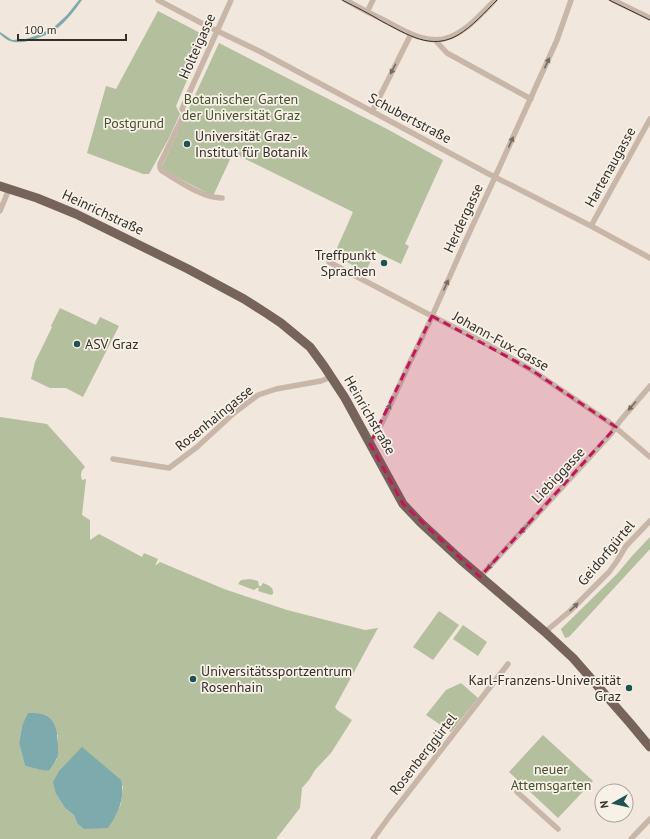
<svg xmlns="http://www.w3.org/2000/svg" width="650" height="839" viewBox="0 0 650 839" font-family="'PT Sans',sans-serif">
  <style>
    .green { fill: #b3bf9d; fill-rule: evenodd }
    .water { fill: #7daaac }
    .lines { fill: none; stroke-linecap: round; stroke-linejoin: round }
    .minor { stroke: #c8b7a9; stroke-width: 5.5 }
    .primary { stroke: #76645a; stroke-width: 9 }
    .tram { stroke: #352d28; stroke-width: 1 }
    .oneway { fill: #776b62 }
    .marked { fill: #c2185b; fill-opacity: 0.2; stroke: #c2185b; stroke-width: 3; stroke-dasharray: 8 5; stroke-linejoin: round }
    .poi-dot { fill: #205155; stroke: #f8f1e8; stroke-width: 1.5 }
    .labels { text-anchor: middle; stroke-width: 3.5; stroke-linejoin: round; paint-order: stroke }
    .street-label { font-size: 14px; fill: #352d28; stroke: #f8f1e8 }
    .park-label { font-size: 14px; fill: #45522e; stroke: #f8f1e8 }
    .poi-label { font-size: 14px; fill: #352d28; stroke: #f8f1e8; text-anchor: start }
  </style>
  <rect width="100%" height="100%" fill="#f1e7dc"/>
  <!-- green -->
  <path class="green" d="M158,11l48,25 -30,70 4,8 -11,24 -20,36h-6l-56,-21 19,-67 10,3z
    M219,43l168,86 56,31 -38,84 4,2 -8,18 -25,-12 -11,20 -31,-17 19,-43 -120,-59 -20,43 -52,-27z
    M60,308l36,17 4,-8 19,9 -36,71 -17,-9h-16l-19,-9 4,-17 17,-35 -1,-1z
    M0,417l47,7 34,38 4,5c-4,4 -5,7 -3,13l4,-1 -4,36 8,5v20l9,-6 43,23 2,-4 14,6 -3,7 5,-4 64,27 63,21 78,20 13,-2 -43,79 2,3 15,10 -21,33 -16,17 -6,10 -7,8 -2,20 -24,31h-276zM22,726l36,9 -1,24 -8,12 -24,-5 -6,-23zM123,786l-2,18 -6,13 -38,6 -3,-8 -9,-7 -9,-14z
    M650,537v12l-81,88 -4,1 -4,-9 56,-55 15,-18z
    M250,579l8,2 1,5h2l2,-3c5,2 11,4 10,11l-2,1 -13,-4 1,-3h-2l-3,2 -16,-6 3,-4z
    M439,611l20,14 -26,35 -20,-13z
    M463,625l24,17 -9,14 -25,-17z
    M461,683l17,15 -27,34 -25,-17 20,-25z
    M543,735l50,46 -35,37 -49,-46z"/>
  <!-- water -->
  <path class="water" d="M79,0h3c-7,10 -17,23 -27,30 -9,6 -34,16 -45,11 -3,-1 -7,-4 -10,-7v-2l12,8 14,-1 12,-4 15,-7 14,-13z
    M28,713c24,-1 29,9 30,32 0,5 1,11 -2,15 -2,4 -5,8 -7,11l-7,-1 -17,-4 -6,-23 3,-17z
    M82,747l39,33c4,19 -2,32 -13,48l-24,1 -7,-6 -3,-8 -9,-7 -9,-14 -3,-12 6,-11z"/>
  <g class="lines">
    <!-- minor -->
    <path class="minor" d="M158,0l49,26 54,26 226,121 104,53 59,32
      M346,0c12,7 25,14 38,20 20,11 43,26 66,17 18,-7 32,-24 45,-37
      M613,0l37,18
      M367,12l6,-12
      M435,40l12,13 84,46
      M372,112l39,-78
      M222,198c-20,0 -43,-17 -60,-27l-2,-3v-4l25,-52 -3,-3 49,-109
      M0,211l9,-22
      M591,226l59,-107
      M329,262l97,51 59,30 45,26 79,53 41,35
      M370,444l12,-21 27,-59 20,-41 36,-81 30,-65 62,-137 14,-40
      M113,459l56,9 28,-21 37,-34 24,-18 18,-6 45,-8 10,-4
      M480,577l131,-143 9,-13 30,-35
      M545,632l25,-21 39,-39 8,-11 9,-15 24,-25
      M517,792l41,37
      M373,839l16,-22 119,-153
      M631,839l19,-20"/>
    <!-- primary -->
    <path class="primary" d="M0,186l37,12 39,16 112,55 56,30 22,14 15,10 29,24 14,19 21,32 58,106 18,19 40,37 84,72 28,26 57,65 20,24"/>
    <!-- tram -->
    <path class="tram" d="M342,0c14,7 28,14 41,22 24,12 48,29 75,13 15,-9 27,-23 39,-35
      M609,0l41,20"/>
  </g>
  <!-- one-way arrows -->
  <defs><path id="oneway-solid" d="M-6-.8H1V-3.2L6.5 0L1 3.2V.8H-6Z"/></defs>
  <g class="oneway">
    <use href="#oneway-solid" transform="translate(547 63) rotate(-65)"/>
    <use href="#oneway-solid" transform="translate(393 69) rotate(117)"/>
    <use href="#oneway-solid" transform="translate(511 142) rotate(-66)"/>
    <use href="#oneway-solid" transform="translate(446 285) rotate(-66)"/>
    <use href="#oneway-solid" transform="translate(632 406) rotate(131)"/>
    <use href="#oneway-solid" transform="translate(388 409) rotate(-65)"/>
    <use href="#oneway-solid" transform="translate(524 529) rotate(133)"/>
    <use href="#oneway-solid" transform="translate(491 565) rotate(131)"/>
    <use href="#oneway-solid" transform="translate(574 607) rotate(-44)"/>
  </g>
  <!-- marked area -->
  <path class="marked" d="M432,316l98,53 86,58 -136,150 -77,-73 -33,-60z"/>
  <!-- markers -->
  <g class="poi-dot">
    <circle cx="187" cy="144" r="4"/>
    <circle cx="384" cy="263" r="4"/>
    <circle cx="77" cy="344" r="4"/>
    <circle cx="193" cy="679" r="4"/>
    <circle cx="629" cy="688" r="4"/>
  </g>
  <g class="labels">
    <!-- street labels -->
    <g class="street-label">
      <text transform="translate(197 46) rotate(-66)" y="5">Holteigasse</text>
      <text transform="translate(410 118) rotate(28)" y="5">Schubertstraße</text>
      <text transform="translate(610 167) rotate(-61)" y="5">Hartenaugasse</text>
      <text transform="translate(103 212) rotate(25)" y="5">Heinrichstraße</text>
      <text transform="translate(463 218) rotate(-65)" y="5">Herdergasse</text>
      <text transform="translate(501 341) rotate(29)" y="5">Johann-Fux-Gasse</text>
      <text transform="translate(370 415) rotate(60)" y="5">Heinrichstraße</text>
      <text transform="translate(214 418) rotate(-39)" y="5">Rosenhaingasse</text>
      <text transform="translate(558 475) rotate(-47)" y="5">Liebiggasse</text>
      <text transform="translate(606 553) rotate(-50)" y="5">Geidorfgürtel</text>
      <text transform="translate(423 754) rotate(-52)" y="5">Rosenberggürtel</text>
    </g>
    <!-- park labels -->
    <g class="park-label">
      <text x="241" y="104">Botanischer Garten<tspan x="241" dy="16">der Universität Graz</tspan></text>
      <text x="134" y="128">Postgrund</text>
      <text x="551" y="774">neuer<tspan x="551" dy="16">Attemsgarten</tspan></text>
    </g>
    <!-- poi labels -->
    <g class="poi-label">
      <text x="195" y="141">Universität Graz -<tspan x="195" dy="16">Institut für Botanik</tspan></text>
      <text x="376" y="260" text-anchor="end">Treffpunkt<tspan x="376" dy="16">Sprachen</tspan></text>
      <text x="85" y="349">ASV Graz</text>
      <text x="201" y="676">Universitätssportzentrum<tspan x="201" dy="16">Rosenhain</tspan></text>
      <text x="621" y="685" text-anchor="end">Karl-Franzens-Universität<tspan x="621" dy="16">Graz</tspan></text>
    </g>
  </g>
  <!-- north arrow -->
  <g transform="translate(614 803) rotate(262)"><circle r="19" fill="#f8f1e8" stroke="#aaa39b"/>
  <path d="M0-3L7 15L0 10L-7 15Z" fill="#205155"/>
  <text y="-6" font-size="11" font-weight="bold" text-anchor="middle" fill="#352d28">N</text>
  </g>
  <!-- scale -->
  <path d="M18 34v6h108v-6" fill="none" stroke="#352d28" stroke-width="2"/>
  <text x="24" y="34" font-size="12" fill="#352d28" stroke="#f8f1e8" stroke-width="3" paint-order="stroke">100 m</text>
</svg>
